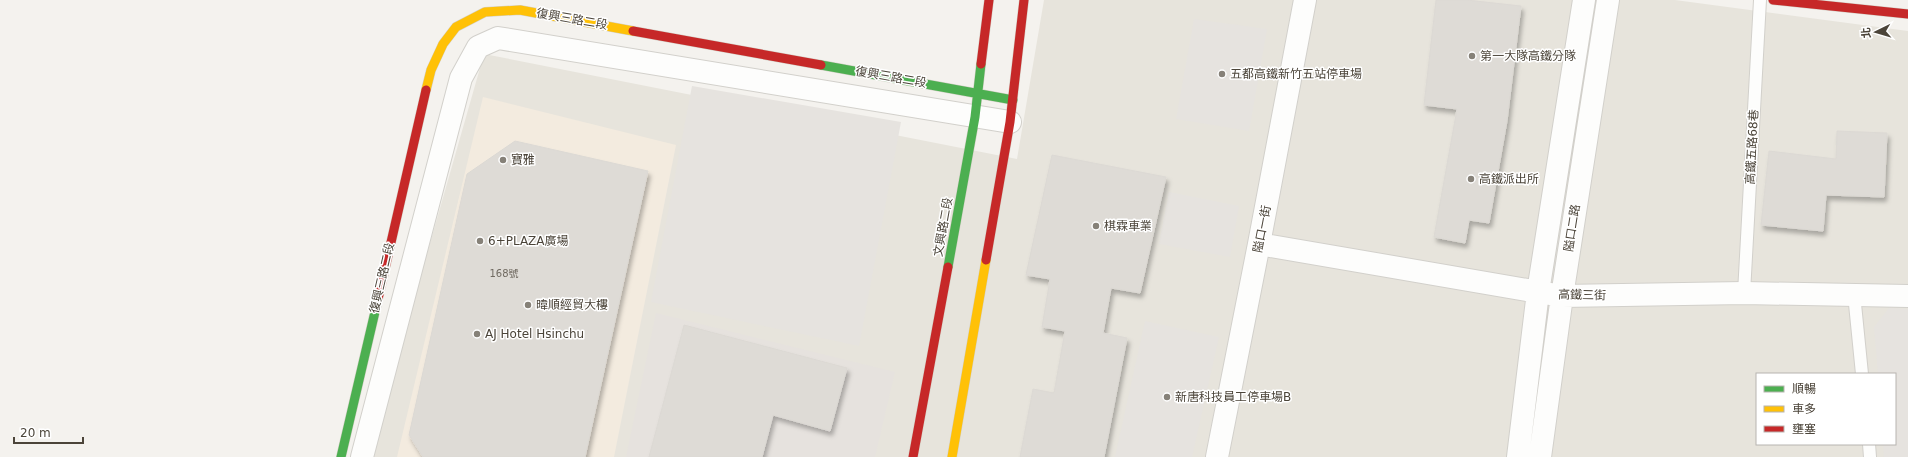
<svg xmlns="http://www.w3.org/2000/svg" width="1908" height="457" viewBox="0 0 1908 457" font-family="'DejaVu Sans','Noto Sans TC',sans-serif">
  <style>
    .residential { fill: #e7e4dc; fill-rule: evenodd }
    .commercial { fill: #f3ebdf }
    .industrial { fill: #e6e2de }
    .parking { fill: #e6e3df }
    .building { fill: #dedbd6; stroke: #dcd9d4; filter: url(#shadow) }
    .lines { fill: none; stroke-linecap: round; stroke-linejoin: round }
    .lane-casing { stroke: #d2d0cb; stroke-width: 14 }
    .street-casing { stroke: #d2d0cb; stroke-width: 24 }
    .fast-casing { stroke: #d3cfc5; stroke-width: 10 }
    .slow-casing { stroke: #d3cfc5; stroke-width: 10 }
    .jam-casing { stroke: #d3cfc5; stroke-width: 10 }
    .lane { stroke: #fdfdfc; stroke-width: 12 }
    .street { stroke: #fdfdfc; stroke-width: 22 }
    .fast { stroke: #4caf50; stroke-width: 9 }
    .slow { stroke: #ffc107; stroke-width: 9 }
    .jam { stroke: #c62828; stroke-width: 9 }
    .poi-dot { fill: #868178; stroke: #fff; stroke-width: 1.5 }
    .labels { text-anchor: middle; stroke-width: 3; stroke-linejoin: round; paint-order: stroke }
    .number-label { font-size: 10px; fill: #706a61 }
    .street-label { font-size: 12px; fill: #4b4439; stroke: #fff }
    .poi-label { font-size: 12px; fill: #4b4439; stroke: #fff; text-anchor: start }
  </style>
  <defs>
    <filter id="shadow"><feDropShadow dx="2.5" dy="4.5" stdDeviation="2" flood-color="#0004"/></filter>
  </defs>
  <rect width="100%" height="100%" fill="#f4f2ee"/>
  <!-- residential -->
  <path class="residential" d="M1044,0h631l233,31v426h-1539l115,-403 533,105zM1757,374h138v70h-138z"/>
  <!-- commercial -->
  <path class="commercial" d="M483,97l193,48 -62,312h-217z"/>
  <!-- industrial -->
  <path class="industrial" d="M656,313l239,59 -20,85h-249z"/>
  <!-- parking -->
  <path class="parking" d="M1194,19l73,10 -18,102 -73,-12z
    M692,86l209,36 -42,224 -208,-44z
    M1169,192l70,14 -9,51 -71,-13z
    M1889,308l19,1v148h-24l-1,-13h12v-70h-17l-4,-47z
    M1145,321l74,16 -27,120h-77z"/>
  <!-- building -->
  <path class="building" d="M1436,0h31l54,6 -14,115 -18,102 -20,-3 -4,23 -31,-6 23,-128 -33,-4z
    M1837,131l50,2 -3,64 -58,-2 -3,36 -62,-6 8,-74 67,8z
    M515,141l133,30 -63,286h-162l-14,-22 58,-261z
    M1052,155l114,22 -26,116 -29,-5 -8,45 24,5 -23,119h-84l13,-68 21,4 11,-62 -23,-4 8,-48 -24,-4z
    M684,325l163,43 -17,63 -57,-16 -11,42h-113z"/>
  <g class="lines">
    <!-- lane casing -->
    <g class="lane-casing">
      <path id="lane" d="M1744,293l16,-293
        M1854,294l8,80
        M1869,444l1,13"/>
    </g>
    <!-- street casing -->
    <g class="street-casing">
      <path id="street" d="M1259,244l303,52 182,-3 164,3
        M362,457l99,-379 17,-31 20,-9 512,84
        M1217,457l42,-213 46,-244
        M1518,457l20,-165 46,-292
        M1540,457l22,-161 46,-296"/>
    </g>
    <!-- fast casing -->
    <g class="fast-casing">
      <path id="fast" d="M821,65l192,35
        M948,267l27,-150 6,-53
        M341,457l37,-158"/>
    </g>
    <!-- slow casing -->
    <g class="slow-casing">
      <path id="slow" d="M426,90l5,-20 12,-26 13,-17 29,-15 35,-2 113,21
        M952,457l34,-197"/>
    </g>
    <!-- jam casing -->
    <g class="jam-casing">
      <path id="jam" d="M1773,0l135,14
        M633,31l188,34
        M981,64l8,-64
        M986,260l24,-138 14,-122
        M378,299l48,-209
        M913,457l35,-190"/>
    </g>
    <!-- lane -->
    <use href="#lane" class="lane"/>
    <!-- street -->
    <use href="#street" class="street"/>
    <!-- fast -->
    <use href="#fast" class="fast"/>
    <!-- slow -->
    <use href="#slow" class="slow"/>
    <!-- jam -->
    <use href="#jam" class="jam"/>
  </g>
  <!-- markers -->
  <g class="poi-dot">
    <circle cx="1472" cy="56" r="4"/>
    <circle cx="1222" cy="74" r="4"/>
    <circle cx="503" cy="160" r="4"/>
    <circle cx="1471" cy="179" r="4"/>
    <circle cx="1096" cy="226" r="4"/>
    <circle cx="480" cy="241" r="4"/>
    <circle cx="528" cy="305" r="4"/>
    <circle cx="477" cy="334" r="4"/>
    <circle cx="1167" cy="397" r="4"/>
  </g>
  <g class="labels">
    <!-- number labels -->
    <g class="number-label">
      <text x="504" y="277">168號</text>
    </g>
    <!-- street labels -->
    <g class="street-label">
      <text transform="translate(572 19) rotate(10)" y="4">復興三路二段</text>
      <text transform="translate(891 77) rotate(10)" y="4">復興三路二段</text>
      <text transform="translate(1752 147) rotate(-87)" y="4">高鐵五路68巷</text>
      <text transform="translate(943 227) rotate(-80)" y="4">文興路二段</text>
      <text transform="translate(1572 228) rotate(-81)" y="4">隘口二路</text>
      <text transform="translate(1262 229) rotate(-79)" y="4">隘口一街</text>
      <text transform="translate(382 278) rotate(-77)" y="4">復興三路二段</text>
      <text transform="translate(1582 295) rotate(1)" y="4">高鐵三街</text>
    </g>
    <!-- poi labels -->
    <g class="poi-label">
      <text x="1480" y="60">第一大隊高鐵分隊</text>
      <text x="1230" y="78">五都高鐵新竹五站停車場</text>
      <text x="511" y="164">寶雅</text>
      <text x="1479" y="183">高鐵派出所</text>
      <text x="1104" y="230">棋霖車業</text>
      <text x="488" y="245">6+PLAZA廣場</text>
      <text x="536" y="309">暐順經貿大樓</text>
      <text x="485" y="338">AJ Hotel Hsinchu</text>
      <text x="1175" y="401">新唐科技員工停車場B</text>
    </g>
  </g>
  <!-- legend -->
  <rect x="1756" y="373" width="140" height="72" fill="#ffffff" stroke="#b7b4b0"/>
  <rect x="1764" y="386" width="20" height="6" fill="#4caf50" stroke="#b7b4b0"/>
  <text x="1792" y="393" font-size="12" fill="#4b4439">順暢</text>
  <rect x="1764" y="406" width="20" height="6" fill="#ffc107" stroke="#b7b4b0"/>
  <text x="1792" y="413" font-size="12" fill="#4b4439">車多</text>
  <rect x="1764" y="426" width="20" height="6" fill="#c62828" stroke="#b7b4b0"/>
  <text x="1792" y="433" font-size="12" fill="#4b4439">壅塞</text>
  <!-- north arrow -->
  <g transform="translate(1876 32) rotate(265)" stroke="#ffffff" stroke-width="3" paint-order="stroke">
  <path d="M0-3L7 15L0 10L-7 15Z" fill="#4b4439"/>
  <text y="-6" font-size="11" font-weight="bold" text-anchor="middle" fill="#4b4439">北</text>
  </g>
  <!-- scale -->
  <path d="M14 437v6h69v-6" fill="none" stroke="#4b4439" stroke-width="2"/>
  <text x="20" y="437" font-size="12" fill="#4b4439" stroke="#ffffff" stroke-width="3" paint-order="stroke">20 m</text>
</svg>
